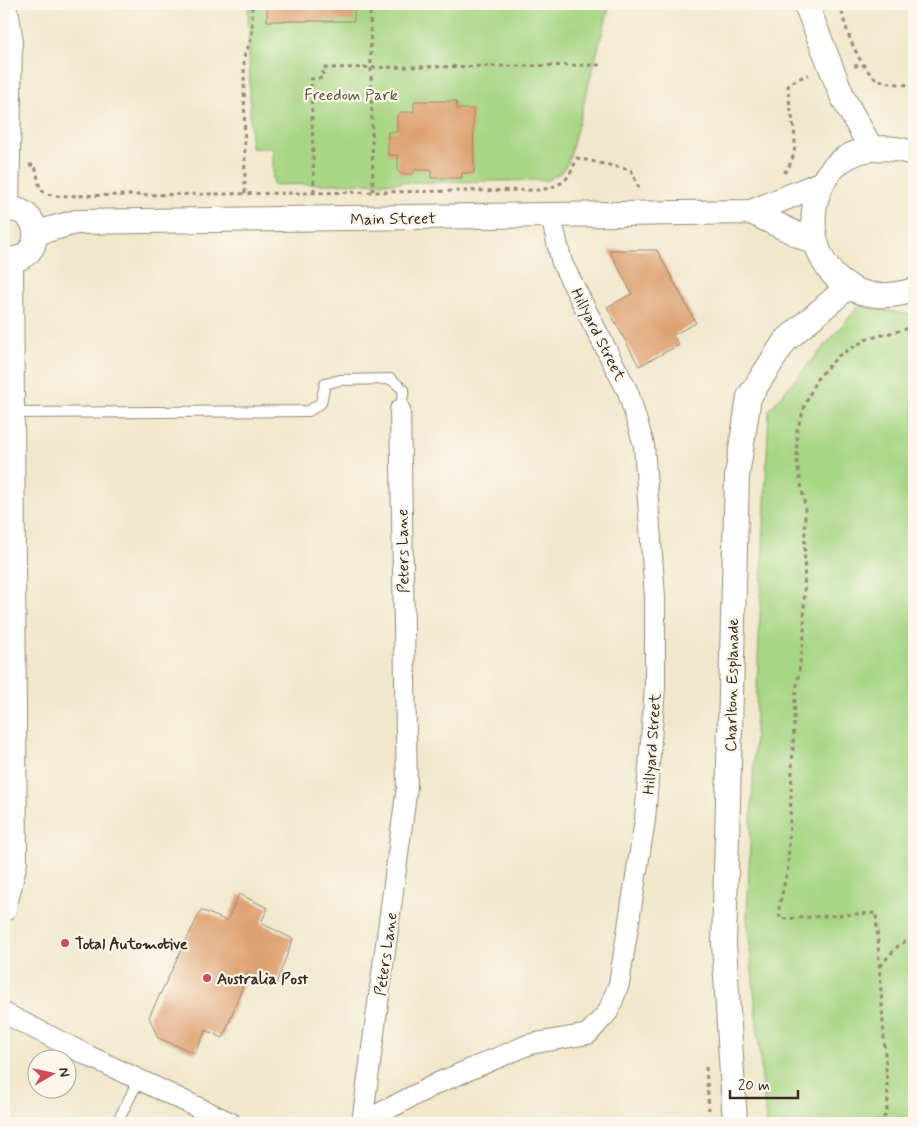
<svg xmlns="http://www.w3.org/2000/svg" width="918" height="1127" viewBox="0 0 918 1127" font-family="Mynerve,sans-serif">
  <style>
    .green { fill: #a7d684; stroke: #718051 }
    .building { fill: #dea171 }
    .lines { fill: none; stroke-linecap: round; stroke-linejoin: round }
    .service-casing { stroke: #968875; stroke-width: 12 }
    .minor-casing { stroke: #968875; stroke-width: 22 }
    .tertiary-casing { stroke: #968875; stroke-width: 26 }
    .path { stroke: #968875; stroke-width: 3; stroke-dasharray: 4 4; stroke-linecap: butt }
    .service { stroke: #fff; stroke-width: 10 }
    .minor { stroke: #fff; stroke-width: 20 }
    .tertiary { stroke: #fff; stroke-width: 24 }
    .poi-dot { fill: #d1495b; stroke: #fbf7ec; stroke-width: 2 }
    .labels { text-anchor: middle; stroke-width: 4.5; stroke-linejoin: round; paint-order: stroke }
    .park-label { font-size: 16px; fill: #565538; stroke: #fbf7ec }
    .street-label { font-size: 16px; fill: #3b2a1e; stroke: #fbf7ec }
    .poi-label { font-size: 16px; font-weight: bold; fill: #3b2a1e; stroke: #fbf7ec; text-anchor: start }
  </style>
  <rect width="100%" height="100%" fill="#fbf7ec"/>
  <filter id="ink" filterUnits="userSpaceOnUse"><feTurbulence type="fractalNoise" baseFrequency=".02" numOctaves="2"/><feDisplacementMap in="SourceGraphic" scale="10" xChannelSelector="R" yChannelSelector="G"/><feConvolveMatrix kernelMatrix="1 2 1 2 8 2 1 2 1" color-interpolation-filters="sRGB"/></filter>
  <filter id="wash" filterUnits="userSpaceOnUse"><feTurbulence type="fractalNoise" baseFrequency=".0096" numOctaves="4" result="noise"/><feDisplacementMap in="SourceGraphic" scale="20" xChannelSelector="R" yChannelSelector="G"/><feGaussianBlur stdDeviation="1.12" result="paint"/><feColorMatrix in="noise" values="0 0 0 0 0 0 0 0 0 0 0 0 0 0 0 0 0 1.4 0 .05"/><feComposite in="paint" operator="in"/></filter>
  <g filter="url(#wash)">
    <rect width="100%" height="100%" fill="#f1e7cc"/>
    <!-- green -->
    <path class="green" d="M248,4h362l-42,159 -8,10 -12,7 -275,5v-37h-22z
      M859,306l55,9v808h-148l-19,-207 22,-506z"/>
    <g id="blocks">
      <!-- building -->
      <path class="building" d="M267,4h87v17h-87z
        M414,101h42l1,8h16l1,64h-12v5h-31v-8h-16l-3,4h-11l-3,-3v-16h-10v-23h9v-16l4,-4h13z
        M609,250h48l39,73 -23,12 6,10 -40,21 -32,-59 25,-13z
        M239,894l29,14 -7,15 32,16 -17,45 -28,-12 -25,66 -17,-8 -11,23 -37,-15 -9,-21 52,-107 26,11z"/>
    </g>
  </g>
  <g filter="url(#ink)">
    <use href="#blocks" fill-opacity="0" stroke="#968875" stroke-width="1"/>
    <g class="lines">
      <!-- service casing -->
      <g class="service-casing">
        <path id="service" d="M13,413l296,-2 12,-8 4,-19 15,-4 51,-1 13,11 -4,20
          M117,1123l22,-44"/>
      </g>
      <!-- minor casing -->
      <g class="minor-casing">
        <path id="minor" d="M4,5l5,11 3,21 -3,172
          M4,1013l85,43 142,67
          M361,1123l77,-40 92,-39 58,-10 20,-22 11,-28 26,-164 10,-133v-90l-11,-152 -16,-53 -66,-129 -11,-46
          M362,1123l45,-336 -7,-377"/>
      </g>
      <!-- tertiary casing -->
      <g class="tertiary-casing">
        <path id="tertiary" d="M806,4l37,94 28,50
          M914,153c-137,-39 -131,178 0,137
          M4,210c41,-7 42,55 0,49
          M751,212l64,31
          M36,233l40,-11 675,-10 71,-29
          M4,909l11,-47 -4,-602
          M735,1123l-11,-179 13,-468 12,-79 36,-56 64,-55"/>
      </g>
      <!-- path -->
      <path class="path" d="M370,4l3,187
        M841,4c1,19 19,68 38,76 10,4 24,4 35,6
        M854,66l8,-1
        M29,165h6l5,24 7,5 9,2 485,-6c24,-6 27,-9 36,-32l54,12 9,21
        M784,173c22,-25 4,-58 4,-87l9,-7 12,-4
        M314,192l-3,-113 12,-1v-10l278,-3
        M245,193l-1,-136 8,-20v-33
        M880,966l17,-19 17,-12
        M706,1067l3,43
        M877,1123l9,-8 2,-15 -12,-187 -96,6 -1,-12 9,-39 7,-169 9,-63 1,-130 -8,-43v-33l8,-25 11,-25 22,-24 29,-17 47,-12"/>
      <!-- service -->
      <use href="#service" class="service"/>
      <!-- minor -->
      <use href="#minor" class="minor"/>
      <!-- tertiary -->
      <use href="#tertiary" class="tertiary"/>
    </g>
  </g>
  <!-- markers -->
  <g class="poi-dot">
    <circle cx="65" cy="943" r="5"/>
    <circle cx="207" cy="978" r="5"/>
  </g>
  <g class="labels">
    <!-- park labels -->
    <g class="park-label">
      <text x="351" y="100">Freedom Park</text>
    </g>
    <!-- street labels -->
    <g class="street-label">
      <text transform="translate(393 218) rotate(-1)" y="6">Main Street</text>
      <text transform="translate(599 334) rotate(63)" y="6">Hillyard Street</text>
      <text transform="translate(402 551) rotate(-91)" y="6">Peters Lane</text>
      <text transform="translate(731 685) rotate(-89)" y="6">Charlton Esplanade</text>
      <text transform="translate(651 744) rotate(-86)" y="6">Hillyard Street</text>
      <text transform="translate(385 954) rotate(-82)" y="6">Peters Lane</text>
    </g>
    <!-- poi labels -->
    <g class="poi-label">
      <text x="75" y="949">Total Automotive</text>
      <text x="217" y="984">Australia Post</text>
    </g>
  </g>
  <!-- margin -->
  <rect width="918" height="1127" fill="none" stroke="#fbf7ec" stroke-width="20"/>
  <!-- north arrow -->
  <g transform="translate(52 1074) rotate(81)"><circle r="24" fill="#fbf7ec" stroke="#aea59a"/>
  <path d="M0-4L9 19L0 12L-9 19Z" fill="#d1495b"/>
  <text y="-8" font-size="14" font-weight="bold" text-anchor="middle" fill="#3b2a1e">N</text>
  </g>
  <!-- scale -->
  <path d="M730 1090v8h68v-8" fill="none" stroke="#3b2a1e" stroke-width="2.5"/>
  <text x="738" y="1090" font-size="15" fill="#3b2a1e" stroke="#fbf7ec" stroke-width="4" paint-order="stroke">20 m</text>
</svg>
